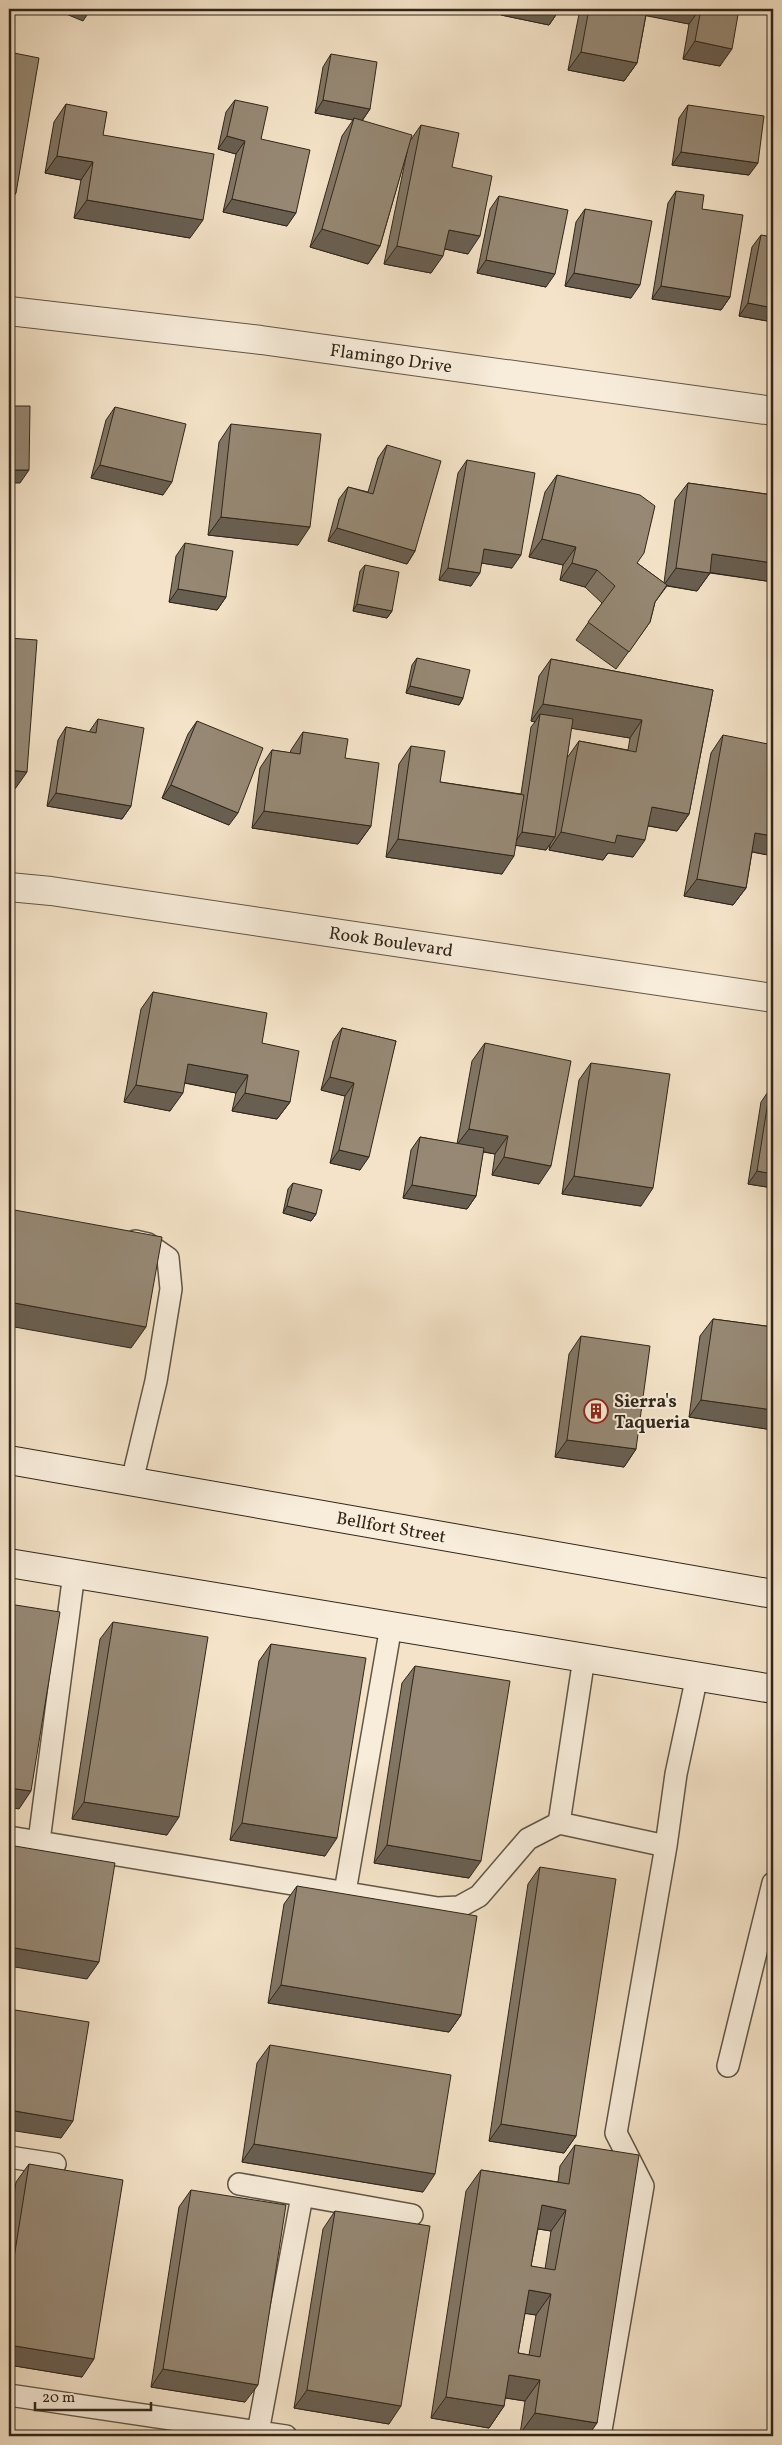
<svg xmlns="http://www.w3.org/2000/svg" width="782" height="2445" viewBox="0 0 782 2445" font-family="Vollkorn,serif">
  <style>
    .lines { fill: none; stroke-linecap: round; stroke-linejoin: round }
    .service-casing { stroke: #615546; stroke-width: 24 }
    .minor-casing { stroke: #615546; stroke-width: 30 }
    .secondary-casing { stroke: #30261a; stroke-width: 30 }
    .service { stroke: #f8eddb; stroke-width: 21 }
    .minor { stroke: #f8eddb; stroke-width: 28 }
    .secondary { stroke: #f8eddb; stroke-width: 28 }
    .wall { fill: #817564; stroke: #30261a; fill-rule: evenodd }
    .shaded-wall { fill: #695f51; stroke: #30261a }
    .building { fill: #968874; stroke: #30261a; fill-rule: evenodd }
    .labels { text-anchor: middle; stroke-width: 4; stroke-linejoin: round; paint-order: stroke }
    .street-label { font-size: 18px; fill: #30261a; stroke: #f8eddb }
    .poi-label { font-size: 18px; font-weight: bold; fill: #30261a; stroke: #f8eddb; text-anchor: start }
  </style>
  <rect width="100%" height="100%" fill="#f4e3c8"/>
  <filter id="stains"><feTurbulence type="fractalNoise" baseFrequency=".004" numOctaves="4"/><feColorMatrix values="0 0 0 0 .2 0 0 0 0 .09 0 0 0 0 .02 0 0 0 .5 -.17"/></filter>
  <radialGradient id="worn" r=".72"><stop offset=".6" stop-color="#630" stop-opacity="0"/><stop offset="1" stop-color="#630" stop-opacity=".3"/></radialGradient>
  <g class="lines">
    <!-- service casing -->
    <g class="service-casing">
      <path id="service" d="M132,1481l24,-100 15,-92 -3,-31 -20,-14 -13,-3
        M584,1658l-25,165 107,23
        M9,1837l429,71 21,-1 20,-11 49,-57 31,-16
        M39,1841l35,-268
        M345,1892l46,-266
        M728,2066l45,-183
        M9,2157l46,7
        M239,2184l173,31
        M9,2395l277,41
        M258,2432l44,-236
        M600,2436l43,-250 -27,-53 50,-287 10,-72 21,-98"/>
    </g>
    <!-- minor casing -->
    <g class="minor-casing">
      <g id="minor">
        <path id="s1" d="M9,311l252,29 512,71"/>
        <path id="s2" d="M9,887l42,4 722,107"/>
      </g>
    </g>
    <!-- secondary casing -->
    <g class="secondary-casing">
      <g id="secondary">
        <path id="s3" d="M9,1460l764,134"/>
        <path d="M9,1563l764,126"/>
      </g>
    </g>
    <!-- service -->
    <use href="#service" class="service"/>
    <!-- minor -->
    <use href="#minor" class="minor"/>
    <!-- secondary -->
    <use href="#secondary" class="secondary"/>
  </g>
  <!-- wall -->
  <path class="wall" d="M503,9h57l-11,16 -48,-10z
    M580,9h159l-19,57 -37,-7 6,-35 -43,-9 -9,48 -13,18 -56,-11z
    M331,54l39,55 -8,12 48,20 11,-16 31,42 16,87 -23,-5 -14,24 -47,-9 23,-112 -27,94 -12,18 -58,-17 32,-111 11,-16 -38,-7 8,-46z
    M235,100l26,39 26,87 -64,-14 13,-58 -18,-5 8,-37z
    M66,104l37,31 87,103 -116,-20 7,-38 -36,-7 9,-51z
    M688,105l61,70 -77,-10 7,-47z
    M676,191l54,106 -9,13 -69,-11 16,-96z
    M499,196l47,91 -69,-14 13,-64z
    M585,209l46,89 -66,-12 11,-64z
    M761,235l12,87 -34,-6 13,-69z
    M115,407l48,88 -72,-17 15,-58z
    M231,424l67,121 -90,-10 11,-93z
    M387,445l28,106 -8,13 -79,-23 11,-42 9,-12 20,5 10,-34z
    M467,460l45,108 -30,-5 -11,23 -32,-6 19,-107z
    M557,475l80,88 27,20 11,-83 13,-17 85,12v87l-63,-9 -13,18 -30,-5 -12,16 -5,20 -34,47 -40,-29 26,-37 -17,-16 -25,-7 3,-15 -34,-8 16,-65z
    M185,543l41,54 -9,13 -48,-8 7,-46z
    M365,565l27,46 -5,7 -34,-7 7,-40z
    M417,658l46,40 -4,7 -53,-12 6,-28z
    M551,659l162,31 -24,124 -12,17 -29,-5 -15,31 -25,-4 -5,7 -54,-10 1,-6 -4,6 -30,-5 -14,29 -116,-17 13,-93 12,-18 29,36 81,12 10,-67 4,-5 -4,-1 8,-45zM571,728l59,10 -2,12 -49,-9 -12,17z
    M98,719l33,87 -9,13 -75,-13 11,-66 8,-13 23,5z
    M197,721l32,104 -67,-27 26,-64z
    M303,732l42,26 26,68 -13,18 -106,-16 8,-60 12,-18 18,3 1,-3z
    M723,735l45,120 -16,-3 -6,36 -13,17 -49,-9 27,-143z
    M153,992l109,51 28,59 -13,17 -45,-8 4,-18 -52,-10 -14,28 -46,-9 17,-93z
    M342,1028l54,13 -36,129 -30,-7 15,-67 -24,-6 12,-49z
    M485,1043l54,141 -47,-9 3,-21 -12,-2 -7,44 -9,13 -64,-11 8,-48 9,-13 37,7 15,-83z
    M591,1063l50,143 -79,-12 17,-114z
    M770,1089l3,99 -25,-4 13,-82z
    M293,1183l23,31 -5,7 -28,-8 5,-24z
    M713,1319l60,8v103l-84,-13 11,-81z
    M581,1336l55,113 -12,18 -69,-10 14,-103z
    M113,1622l54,213 -95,-16 28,-180z
    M271,1644l54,212 -95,-16 29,-179z
    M415,1666l54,212 -95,-15 28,-180z
    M540,1867l36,269 -12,17 -75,-12 39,-257z
    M297,1886l164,129 -12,17 -181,-29 16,-99z
    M270,2045l153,147 -181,-30 15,-99z
    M575,2145l22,278 -77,11 5,-33 -20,-3 -1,8 -15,22 -58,-10 35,-227 15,-21 77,12 2,-16zM538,2229l13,2 -6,38 -14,-3zM525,2313l11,2 -7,40 -11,-2z
    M29,2164l53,213 -73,-12v-136l7,-47z
    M191,2190l54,212 -94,-15 28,-180z
    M335,2211l54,213 -95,-16 29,-179z"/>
  <!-- shaded-wall -->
  <path class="shaded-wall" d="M54,9h37l-8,12z
    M506,9h54l-11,16 -48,-10z
    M641,9h59l-11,15 -52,-10z
    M695,41l37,8 -12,17 -37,-7z
    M581,52l56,11 -13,18 -56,-11z
    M323,100l47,9 -9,13 -7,-4 -1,2 -38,-7z
    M227,136l18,5 -9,13 -18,-5z
    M681,152l77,11 -9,12 -77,-10z
    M57,156l36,6 -12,18 -36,-7z
    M9,191l7,2 -7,10z
    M232,199l64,14 -9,13 -64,-14z
    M87,200l116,20 -13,18 -116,-20z
    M322,229l58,17 -12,18 -58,-17z
    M449,230l31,6 -12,18 -32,-7z
    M397,246l46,10 -12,17 -47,-9z
    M486,260l69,14 -9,13 -69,-14z
    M574,273l66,12 -9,13 -66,-12z
    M661,286l69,11 -9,13 -69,-11z
    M748,303l25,5v14l-34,-6z
    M100,465l72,17 -9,13 -72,-17z
    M9,470h20l-9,13h-11z
    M221,517l89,10 -12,18 -90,-10z
    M337,528l78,23 -8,13 -79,-23z
    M542,539l34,8 -13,18 -34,-8z
    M484,549l37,6 -9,13 -37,-6z
    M712,554l61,9v19l-73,-11z
    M572,563l25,7 -12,17 -25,-7z
    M448,568l32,5 -9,13 -32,-6z
    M676,568l34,5 -13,18 -33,-6z
    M178,589l48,8 -9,13 -48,-8z
    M357,604l35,7 -5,7 -34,-7z
    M410,686l53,12 -4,7 -53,-12z
    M543,704l99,16 -12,18 -91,-15 1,-9 -5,8 -4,-1z
    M9,770l18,2 -12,17h-6z
    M171,785l67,28 -9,12 -67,-27z
    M56,793l75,13 -9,13 -75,-13z
    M652,807l37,7 -12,17 -38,-7z
    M264,811l107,15 -13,18 -106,-16z
    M522,832l33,5 -9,13 -33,-5z
    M561,832l56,3 28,5 -12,17 -25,-4 -5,7 -54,-10z
    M755,833l18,3v11l-5,8 -25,-5z
    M398,839l116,17 -12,18 -116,-17z
    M697,879l49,9 -13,17 -49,-9z
    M188,1064l60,11 -12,18 -60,-12z
    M330,1077l24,6 -9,13 -24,-6z
    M136,1085l47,8 -13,18 -46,-9z
    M245,1093l45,9 -13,17 -45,-8z
    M469,1129l39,7 -13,18 -39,-8z
    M339,1150l30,7 -9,13 -30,-7z
    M504,1157l47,9 -12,18 -47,-9z
    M757,1171l16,3v14l-25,-4z
    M574,1176l79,12 -12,18 -79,-12z
    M412,1185l64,11 -9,13 -64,-11z
    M287,1206l29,8 -5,7 -28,-8z
    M9,1302l137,25 -15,21 -122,-22z
    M701,1400l72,10v20l-84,-13z
    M567,1440l69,9 -12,18 -69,-10z
    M9,1788l22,3 -12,18 -10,-2z
    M84,1802l95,15 -12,18 -95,-16z
    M242,1823l95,15 -12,18 -95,-16z
    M387,1845l94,16 -12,17 -95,-15z
    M9,1947l90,15 -12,17 -78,-13z
    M281,1985l180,30 -12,17 -181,-29z
    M9,2110l64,11 -12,17 -52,-8z
    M501,2124l75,12 -12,17 -75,-12z
    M254,2144l181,30 -12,18 -181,-30z
    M542,2205l24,5 -15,21 -24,-4z
    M529,2290l22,4 -15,21 -22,-3z
    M9,2345l85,14 -12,18 -73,-12z
    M163,2369l95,16 -13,17 -94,-15z
    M509,2375l31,5 -15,21 -31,-5z
    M307,2390l94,16 -12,18 -95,-16z
    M446,2397l58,9 -15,22 -58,-10z
    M535,2413l62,10 -9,13h-57l-11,-2z"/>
  <!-- building -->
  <path class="building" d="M589,9h58l-10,54 -56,-11z
    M701,9h38l-7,40 -37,-8z
    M9,52l30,6 -23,135 -7,-2z
    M331,54l46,8 -7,47 -47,-9z
    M235,100l33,7 -7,32 49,11 -14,63 -64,-14 13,-58 -18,-5z
    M66,104l41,8 -4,23 111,19 -11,66 -116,-20 6,-38 -36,-6z
    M688,105l76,11 -6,47 -77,-11z
    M354,118l58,17 -32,111 -58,-17z
    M421,125l38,8 -7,34 40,9 -12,60 -31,-6 -6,26 -46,-10z
    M676,191l28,4 -2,14 41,6 -13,82 -69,-11z
    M499,196l69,14 -13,64 -69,-14z
    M585,209l67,12 -12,64 -66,-12z
    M761,235l12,2v71l-25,-5z
    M9,406h21l-1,64h-20z
    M115,407l71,17 -14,58 -72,-17z
    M231,424l90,10 -11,93 -89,-10z
    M387,445l54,16 -26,90 -78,-23 11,-41 25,7z
    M467,460l68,13 -14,82 -37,-6 -4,24 -32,-5z
    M557,475l83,20 15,11 -11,47 -7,10 30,22 -12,17 -5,20 -21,30 -41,-30 27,-36 -18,-16 -25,-7 4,-16 -34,-8z
    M688,483l85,12v68l-61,-9 -2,19 -34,-5z
    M185,543l48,8 -7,46 -48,-8z
    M365,565l34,7 -7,39 -35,-7z
    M9,638l28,2 -10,132 -18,-2z
    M417,658l53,12 -7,28 -53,-12z
    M551,659l162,31 -24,124 -37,-7 -7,33 -28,-5 -2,8 -54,-11 18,-91 57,11 6,-32 -99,-16z
    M540,714l33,5 -18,118 -33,-5z
    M98,719l46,9 -13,78 -75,-13 10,-66 30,6z
    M197,721l66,27 -25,65 -67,-28z
    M303,732l45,7 -3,19 34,5 -8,63 -107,-15 8,-61 28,4z
    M723,735l50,10v91l-18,-3 -9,55 -49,-9z
    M411,746l34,5 -5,31 84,13 -10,61 -116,-17z
    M153,992l114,21 -5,30 37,8 -9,51 -45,-9 3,-18 -60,-11 -5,29 -47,-8z
    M342,1028l54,13 -27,116 -30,-7 15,-67 -24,-6z
    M485,1043l86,18 -20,105 -47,-9 4,-21 -39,-7z
    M591,1063l79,11 -17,114 -79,-12z
    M770,1089l3,1v84l-16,-3z
    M420,1137l64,11 -8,48 -64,-11z
    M293,1183l29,7 -6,24 -29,-8z
    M9,1209l153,28 -16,90 -137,-25z
    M713,1319l60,8v83l-72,-10z
    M581,1336l69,10 -14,103 -69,-9z
    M9,1604l51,8 -29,179 -22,-3z
    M113,1622l95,15 -29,180 -95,-15z
    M271,1644l95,14 -29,180 -95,-15z
    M415,1666l95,15 -29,180 -94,-16z
    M9,1845l106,18 -16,99 -90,-15z
    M540,1867l76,12 -40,257 -75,-12z
    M297,1886l180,30 -16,99 -180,-30z
    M9,2009l80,13 -16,99 -64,-11z
    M270,2045l181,30 -16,99 -181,-30z
    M575,2145l64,10 -42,268 -62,-10 5,-33 -31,-5 -5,31 -58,-9 35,-227 88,14zM542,2205l24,5 -11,60 -24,-4zM529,2290l22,4 -11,63 -22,-4z
    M29,2164l94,16 -29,179 -85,-14v-56z
    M191,2190l95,15 -28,180 -95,-16z
    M335,2211l95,15 -29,180 -94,-16z"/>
  <!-- icons -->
  <defs>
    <g id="building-ring" transform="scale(1.25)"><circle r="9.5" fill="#f8eddb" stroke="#8f2418" stroke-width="1.5"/><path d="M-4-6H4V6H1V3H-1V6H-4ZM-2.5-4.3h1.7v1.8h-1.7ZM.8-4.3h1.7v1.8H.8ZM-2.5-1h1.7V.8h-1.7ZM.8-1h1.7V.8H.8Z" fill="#8f2418"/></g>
  </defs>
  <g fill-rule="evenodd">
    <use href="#building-ring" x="596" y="1411"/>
  </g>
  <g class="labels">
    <!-- street labels -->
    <g class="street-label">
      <text dy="6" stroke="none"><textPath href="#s1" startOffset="385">Flamingo Drive</textPath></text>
      <text dy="6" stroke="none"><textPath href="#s2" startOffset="386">Rook Boulevard</textPath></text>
      <text dy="6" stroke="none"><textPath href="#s3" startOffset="388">Bellfort Street</textPath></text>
    </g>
    <!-- poi labels -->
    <g class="poi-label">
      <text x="614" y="1407">Sierra's<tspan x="614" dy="21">Taqueria</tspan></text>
    </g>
  </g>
  <!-- margin -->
  <rect width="782" height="2445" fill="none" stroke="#f4e3c8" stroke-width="30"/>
  <rect x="10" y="10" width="762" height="2425" fill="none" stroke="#30261a" stroke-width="2.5"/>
  <rect x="15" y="15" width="752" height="2415" fill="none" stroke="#30261a"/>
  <!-- scale -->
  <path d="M35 2402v8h116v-8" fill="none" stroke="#30261a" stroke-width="2.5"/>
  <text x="42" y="2402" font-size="15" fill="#30261a" stroke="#f8eddb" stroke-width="4" paint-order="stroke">20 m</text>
  <rect width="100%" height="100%" filter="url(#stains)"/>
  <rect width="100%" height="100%" fill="url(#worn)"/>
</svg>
